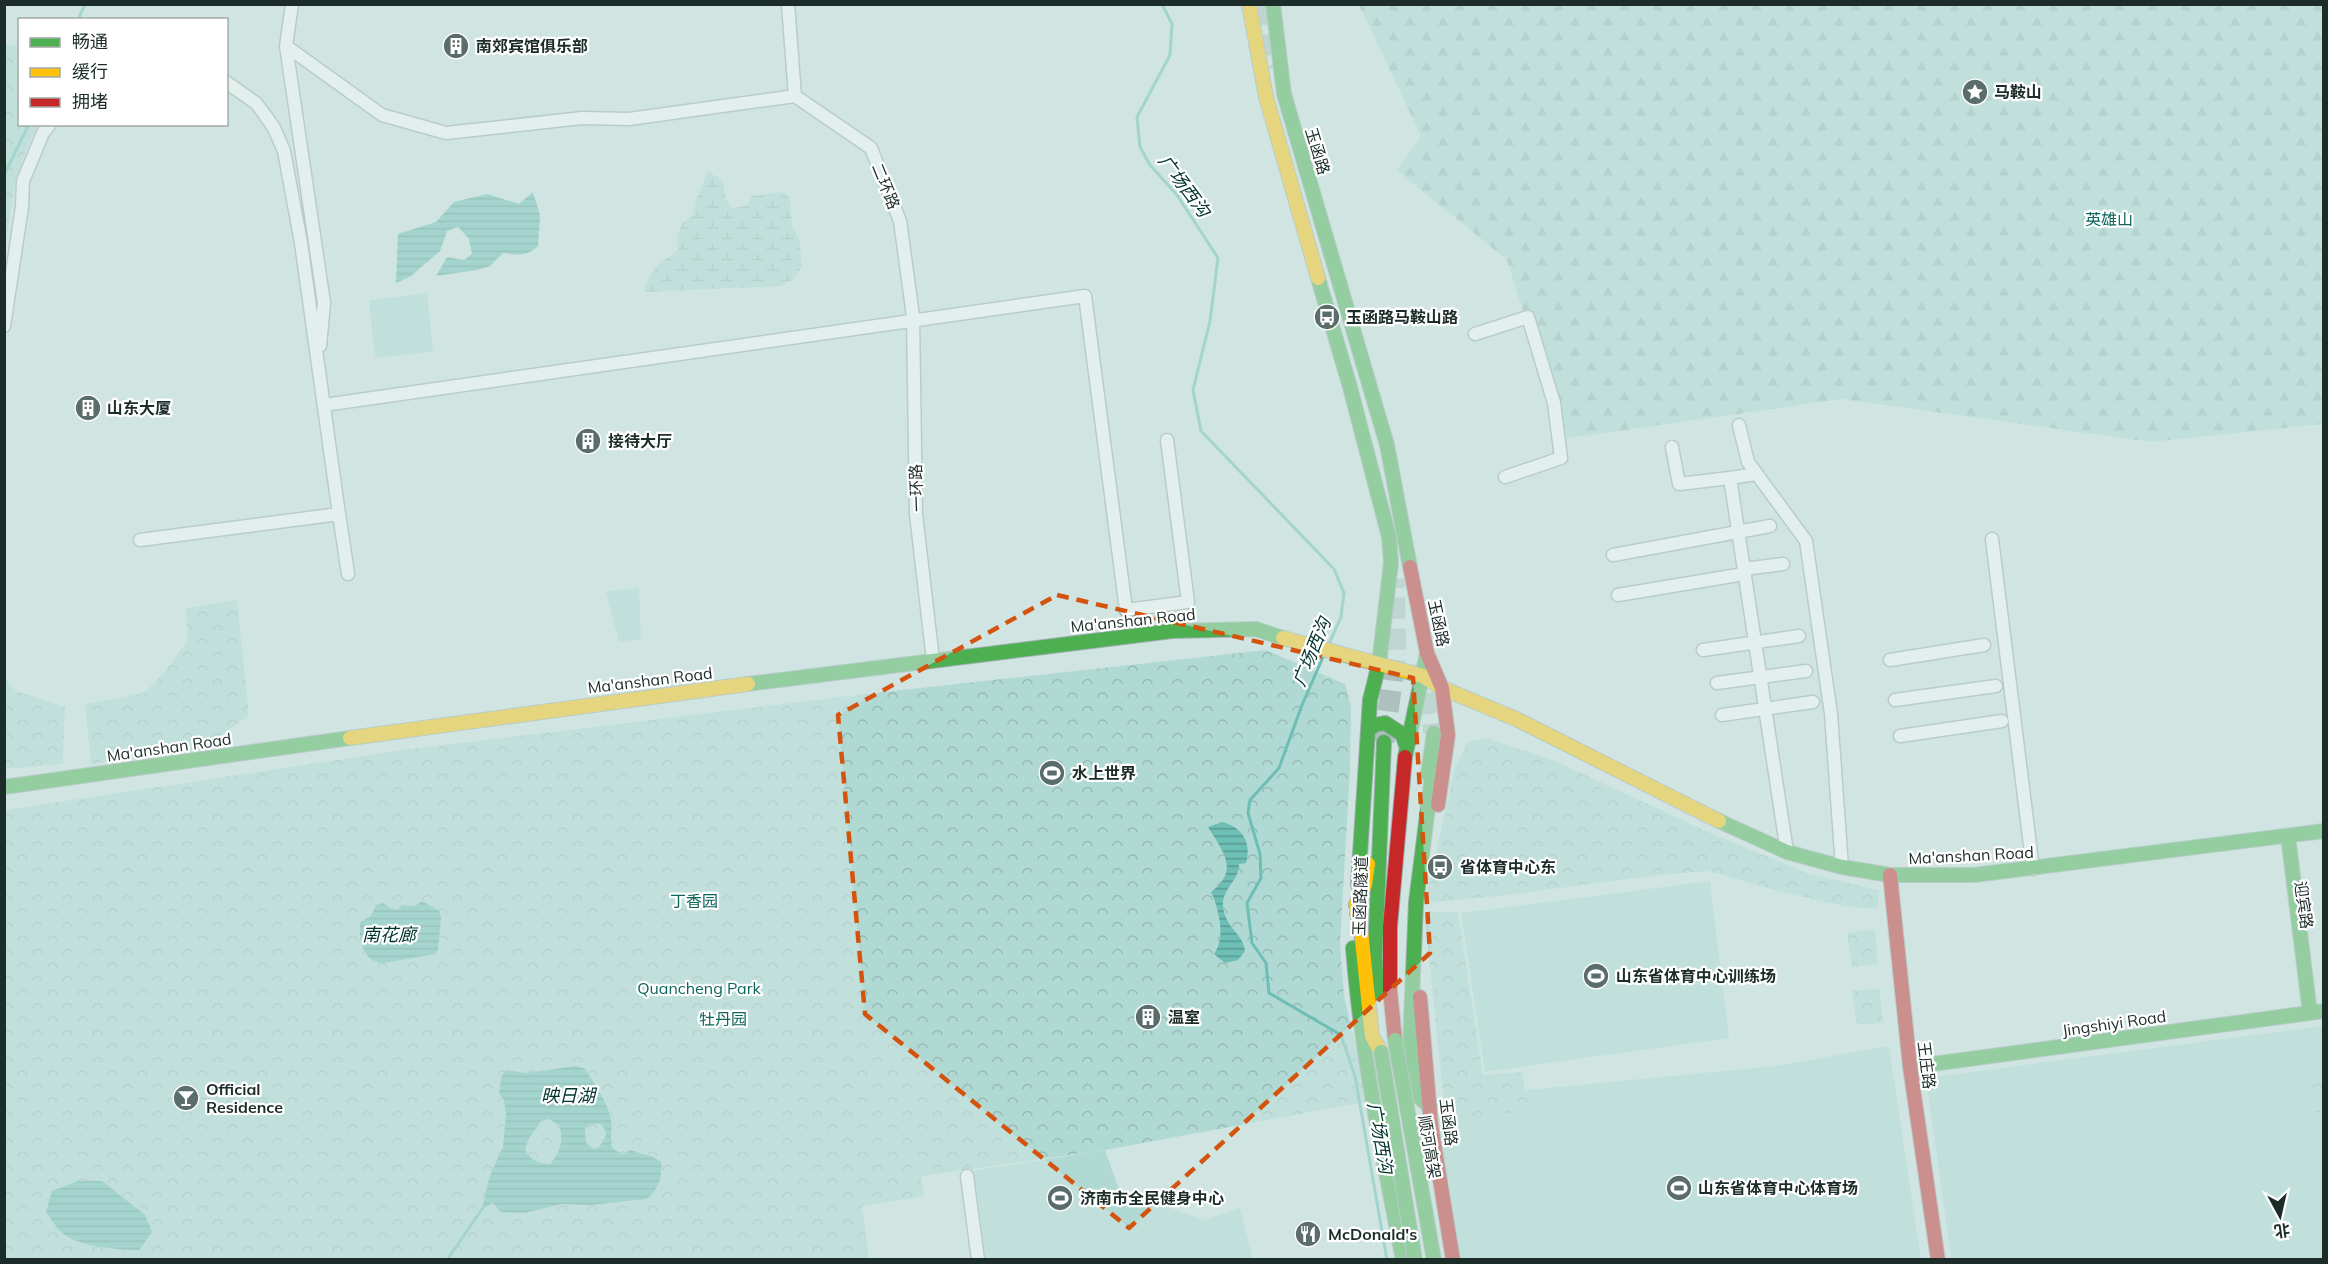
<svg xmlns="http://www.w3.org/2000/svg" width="2328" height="1264" viewBox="0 0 2328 1264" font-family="Mulish,'Noto Sans SC',sans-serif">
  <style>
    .green { fill: #b1d9d3 }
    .forest { fill: url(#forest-firs) }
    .wetland { fill: url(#wetland-marsh) }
    .park { fill: url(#park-crowns) }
    .water { fill: url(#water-rules); fill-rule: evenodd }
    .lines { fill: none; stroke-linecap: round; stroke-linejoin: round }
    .stream { stroke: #6dbeb4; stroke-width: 3 }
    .highway-tunnel { stroke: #acc0bd; stroke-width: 21; stroke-dasharray: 21 10; stroke-linecap: butt }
    .street-casing { stroke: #9daeac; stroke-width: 15 }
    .fast-casing { stroke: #9daeac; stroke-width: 16 }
    .slow-casing { stroke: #9daeac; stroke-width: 16 }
    .jam-casing { stroke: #9daeac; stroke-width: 16 }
    .street { stroke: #f8fbfb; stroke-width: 12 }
    .fast { stroke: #4caf50; stroke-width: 14 }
    .slow { stroke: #ffc107; stroke-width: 14 }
    .jam { stroke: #c62828; stroke-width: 14 }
    .fast-bridge-casing { stroke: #9daeac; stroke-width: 16; stroke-linecap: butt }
    .fast-bridge { stroke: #4caf50; stroke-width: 14 }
    .marked { fill: none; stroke: #d4540f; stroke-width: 4.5; stroke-dasharray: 12 8; stroke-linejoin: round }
    .labels { text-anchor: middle; stroke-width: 4.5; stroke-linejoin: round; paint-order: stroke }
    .poi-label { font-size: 16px; font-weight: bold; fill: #1c2c29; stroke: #fff; text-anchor: start }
    .street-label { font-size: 16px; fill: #1c2c29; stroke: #fff }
    .park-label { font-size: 16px; fill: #0d655c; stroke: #fff }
    .water-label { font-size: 18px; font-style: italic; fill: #00332e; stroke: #fff }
  </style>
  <defs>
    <pattern id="forest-firs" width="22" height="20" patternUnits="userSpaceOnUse" patternTransform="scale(1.5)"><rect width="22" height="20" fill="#b1d9d3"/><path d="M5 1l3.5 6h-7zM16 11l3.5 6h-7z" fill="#98bab5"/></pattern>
    <pattern id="wetland-marsh" width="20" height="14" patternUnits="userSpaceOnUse" patternTransform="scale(1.5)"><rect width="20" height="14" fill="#b1d9d3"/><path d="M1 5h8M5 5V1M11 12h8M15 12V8" fill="none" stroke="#98bab5"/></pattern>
    <pattern id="park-crowns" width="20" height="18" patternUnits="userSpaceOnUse" patternTransform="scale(1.5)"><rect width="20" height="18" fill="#b1d9d3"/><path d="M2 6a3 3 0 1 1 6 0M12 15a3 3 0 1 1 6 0" fill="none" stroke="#98bab5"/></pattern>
    <pattern id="water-rules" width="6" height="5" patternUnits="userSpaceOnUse" patternTransform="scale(1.5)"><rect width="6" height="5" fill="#6dbeb4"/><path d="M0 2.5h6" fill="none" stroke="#599b92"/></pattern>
  </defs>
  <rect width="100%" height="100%" fill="#d0e5e2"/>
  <!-- green -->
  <path class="green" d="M427,293l6,59 -58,6 -6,-58z
    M639,587l2,52 -22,3 -13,-50z
    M1710,881l19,157 -244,34 -24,-159z
    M2323,1026v233h-372l-25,-181z
    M1889,1046l32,213h-462l-23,-143 91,-26 248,-24z
    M1105,1150l14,39 85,31 36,-12 13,51h-270l-12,-88z"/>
  <!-- forest -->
  <path class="forest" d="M1359,5h964v419l-172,18 -309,-43 -279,40 -56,-179 -110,-90 24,-34z"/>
  <!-- wetland -->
  <path class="wetland" d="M708,171l15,10 3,19 6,8 15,-2 5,-10 31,-4 7,6 2,30 7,10 3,28 -7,12 -13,8 -138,6c3,-20 17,-30 34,-42l-1,-14 5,-13 11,-8 3,-14z"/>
  <!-- park -->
  <path class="park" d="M4,43l15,3 1,78 19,1c-23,37 -29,85 -34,128z
    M237,600l12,115 -46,34 -112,15 -6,-60 59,-11 21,-21 22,-31 -1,-33z
    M1266,650l79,34 6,22 -1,63 -10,174 4,53 19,82 2,24 -260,48 -184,26 3,20 -62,10 7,53 -864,1v-450l398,-60 445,-54z
    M5,679l11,12 49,16 -2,57 -58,5z
    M1487,738l66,22 155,72 101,42 70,16 -2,19 -34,-3 -69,-16 -66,-19 -49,4 -160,21 -74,7 30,-136 13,-25z
    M1426,912h32l25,163 39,-3 6,30 -8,10 -74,10 -21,-204z
    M1875,929l3,35 -26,3 -5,-34z
    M1879,988l4,34 -26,3 -5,-34z
    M2323,1067v45l-9,1 -5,-44z"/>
  <!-- water -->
  <path class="water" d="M533,192l7,23 -2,31c-12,11 -20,9 -35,7l-13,13 -13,4 -41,6 11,-19 17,3 8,-6 -3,-15 -11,-12 -11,4 -7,20 -29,25 -15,7 2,-49 38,-12 18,-20 33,-8 32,10z
    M1222,822c20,5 30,20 24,41l-7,1c1,16 -17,24 -16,42 2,22 20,27 22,45l-7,9 -13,3 -11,-9c12,-16 5,-45 -3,-62 29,-22 12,-40 -3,-65z
    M422,901l17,10 2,7 -3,32 -3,4 -52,9c-21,-2 -24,-23 -23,-41l11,-6 5,-11 8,-2 6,5 7,2 5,-5 13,1z
    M576,1066l9,3c10,16 22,32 26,51 2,9 -2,18 1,28l11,7 7,-5 23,7 8,5c2,15 -3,27 -14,37l-58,6 -27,-1 -38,9 -23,-1 -8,-9 -11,6 7,-31 14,-31 3,-33 -2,-14 -5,-7 3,-18 5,-5 19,3zM549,1119l10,6c5,15 1,28 -9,39 -12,-1 -19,-3 -25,-14l4,-12 12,-17zM591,1124h10c8,9 5,15 -3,24h-6l-6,-5 -1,-15z
    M78,1181h24l43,34 7,17 -13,18c-18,0 -50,-3 -67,-11 -12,-5 -19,-17 -26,-27l6,-21z"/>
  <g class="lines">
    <!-- stream -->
    <path class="stream" d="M1162,4l10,20 -2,31 -33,62 3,30 10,18 27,30 41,63 -8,63 -17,69 8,41 133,138 10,24 -3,24 -13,29
      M78,20l7,-16
      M4,178l1,-5 24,-49
      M1323,657l-21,48 -23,63 -29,32 -2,13 12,41 1,24 -14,25 5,40 14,20 3,30 72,42 14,41 32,184
      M447,1260l35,-51"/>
    <!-- highway-tunnel -->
    <path class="highway-tunnel" d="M1261,4l7,65
      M1425,662l9,71
      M1384,742l12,-91 -2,-72"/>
    <!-- street casing -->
    <g class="street-casing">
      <path id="street" d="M292,4l-6,42 38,257 -4,43
        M286,46l96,69 64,18 136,-15 47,1 166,-23 -7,-92
        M226,82l30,21 9,12 9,13 10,23 17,92 38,271
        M795,96l76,52 29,73 13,95 3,198 17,146
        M4,326l18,-119 1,-26 20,-48 7,-9
        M1475,334l53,-17 26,86 7,55 -56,19
        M324,405l761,-109 41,314 62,-8 -21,-162
        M1739,425l9,37 58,79 25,173 11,153
        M1672,447l7,37 51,-6
        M1756,474l-26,4 57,374
        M1992,539l41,330
        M140,540l199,-26 9,60
        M1613,555l157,-29
        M1744,569l39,-5
        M1618,595l126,-21
        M1703,650l96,-14
        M1890,660l94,-15
        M1717,683l89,-12
        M1895,700l101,-14
        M1722,715l91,-13
        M1900,736l102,-15
        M967,1176l11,84"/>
    </g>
    <!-- fast casing -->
    <g class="fast-casing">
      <path id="fast" d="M1273,4l11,90 103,351 23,122
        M1318,278l32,109 39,150 2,26 -12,101 -9,36 -12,185
        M748,684l424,-53 84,-2 27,9
        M1368,730l7,-5 10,-2 17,11 4,11
        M1405,757l22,-104
        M1430,761l1,23 -15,118 -6,143 4,30 6,23 10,9
        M1428,774l6,-41
        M4,787l346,-49
        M1719,821l68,31 55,15 48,8h84l350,-44
        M2288,836l22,177
        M1353,948c8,105 30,209 50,312
        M1377,993l-2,-39 9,-212
        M1910,1067l414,-56"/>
    </g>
    <!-- slow casing -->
    <g class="slow-casing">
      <path id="slow" d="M1249,4l17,93 52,181
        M1283,638l140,38 19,12 74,31 203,102
        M350,738l398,-54
        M1356,905l9,-20 3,-21
        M1357,914l3,7 12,115 9,16"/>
    </g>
    <!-- jam casing -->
    <g class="jam-casing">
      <path id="jam" d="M1410,567l17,86 15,35 6,47 -10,70
        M1890,875l20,192 28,193
        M1420,997l11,128 22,135
        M1395,1040l-5,-50v-63l15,-170"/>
    </g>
    <!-- street -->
    <use href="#street" class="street"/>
    <!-- fast -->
    <use href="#fast" class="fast"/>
    <!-- slow -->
    <use href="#slow" class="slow"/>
    <!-- jam -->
    <use href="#jam" class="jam"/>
    <!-- fast-bridge casing -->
    <g class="fast-bridge-casing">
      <path id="fast-bridge" d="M1395,1040l39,220
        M1381,1052l34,208"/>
    </g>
    <!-- fast-bridge -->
    <use href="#fast-bridge" class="fast-bridge"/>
  </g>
  <!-- marked area -->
  <path d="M0 0H2328V1264H0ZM1057,595l356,83 17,275 -301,275 -264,-214 -27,-299z" fill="#d0e5e2" fill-opacity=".55" fill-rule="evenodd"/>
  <path class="marked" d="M1057,595l356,83 17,275 -301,275 -264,-214 -27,-299z"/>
  <!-- icons -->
  <defs>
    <g id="building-disc" transform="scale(1.35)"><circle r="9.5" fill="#5b6d6a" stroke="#fff"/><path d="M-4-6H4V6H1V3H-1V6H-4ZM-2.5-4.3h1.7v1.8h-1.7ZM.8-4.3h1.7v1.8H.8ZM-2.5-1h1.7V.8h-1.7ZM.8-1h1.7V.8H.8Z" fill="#fff"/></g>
    <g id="sight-disc" transform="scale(1.35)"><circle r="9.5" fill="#5b6d6a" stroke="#fff"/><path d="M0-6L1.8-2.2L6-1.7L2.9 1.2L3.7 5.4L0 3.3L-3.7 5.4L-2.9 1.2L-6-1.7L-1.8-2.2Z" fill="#fff"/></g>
    <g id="bus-disc" transform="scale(1.35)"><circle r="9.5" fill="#5b6d6a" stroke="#fff"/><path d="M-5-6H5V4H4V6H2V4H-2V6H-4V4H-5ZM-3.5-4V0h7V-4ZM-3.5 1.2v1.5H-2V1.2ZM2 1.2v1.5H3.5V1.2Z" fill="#fff"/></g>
    <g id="stadium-disc" transform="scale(1.35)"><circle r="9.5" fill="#5b6d6a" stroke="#fff"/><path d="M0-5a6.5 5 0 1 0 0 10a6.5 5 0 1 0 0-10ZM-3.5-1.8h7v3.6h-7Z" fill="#fff"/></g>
    <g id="bar-disc" transform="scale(1.35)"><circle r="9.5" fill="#5b6d6a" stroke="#fff"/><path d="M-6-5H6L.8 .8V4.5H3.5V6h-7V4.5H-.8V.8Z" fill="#fff"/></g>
    <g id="restaurant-disc" transform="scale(1.35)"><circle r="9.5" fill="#5b6d6a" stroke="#fff"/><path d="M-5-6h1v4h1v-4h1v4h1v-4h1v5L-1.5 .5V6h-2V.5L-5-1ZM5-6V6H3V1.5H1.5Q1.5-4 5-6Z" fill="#fff"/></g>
  </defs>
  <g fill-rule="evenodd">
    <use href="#building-disc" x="456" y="46"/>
    <use href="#sight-disc" x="1975" y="92"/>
    <use href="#bus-disc" x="1327" y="317"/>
    <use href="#building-disc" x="88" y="408"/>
    <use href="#building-disc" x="588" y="441"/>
    <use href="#stadium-disc" x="1052" y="773"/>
    <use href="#bus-disc" x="1440" y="867"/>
    <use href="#stadium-disc" x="1596" y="976"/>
    <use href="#building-disc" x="1148" y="1017"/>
    <use href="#bar-disc" x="186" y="1098"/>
    <use href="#stadium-disc" x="1679" y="1188"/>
    <use href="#stadium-disc" x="1060" y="1198"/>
    <use href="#restaurant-disc" x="1308" y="1234"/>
  </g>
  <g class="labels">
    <!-- poi labels -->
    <g class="poi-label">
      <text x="476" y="52">南郊宾馆俱乐部</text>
      <text x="1994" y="98">马鞍山</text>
      <text x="1346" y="323">玉函路马鞍山路</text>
      <text x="107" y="414">山东大厦</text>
      <text x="608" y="447">接待大厅</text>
      <text x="1072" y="779">水上世界</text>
      <text x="1460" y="873">省体育中心东</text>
      <text x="1616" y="982">山东省体育中心训练场</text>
      <text x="1168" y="1023">温室</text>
      <text x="206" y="1095">Official<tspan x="206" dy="18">Residence</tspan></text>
      <text x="1698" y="1194">山东省体育中心体育场</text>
      <text x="1080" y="1204">济南市全民健身中心</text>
      <text x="1328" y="1240">McDonald's</text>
    </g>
    <!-- street labels -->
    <g class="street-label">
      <text transform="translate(1318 151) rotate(73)" y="6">玉函路</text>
      <text transform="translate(886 186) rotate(68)" y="6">二环路</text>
      <text transform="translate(916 488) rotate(-92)" y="6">一环路</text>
      <text transform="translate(1133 620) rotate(-6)" y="6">Ma'anshan Road</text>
      <text transform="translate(1439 623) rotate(78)" y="6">玉函路</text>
      <text transform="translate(650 680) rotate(-7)" y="6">Ma'anshan Road</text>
      <text transform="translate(169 747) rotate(-8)" y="6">Ma'anshan Road</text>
      <text transform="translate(1971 855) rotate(-3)" y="6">Ma'anshan Road</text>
      <text transform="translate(1360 896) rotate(-88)" y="6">玉函路隧道</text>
      <text transform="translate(2304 905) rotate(82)" y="6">迎宾路</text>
      <text transform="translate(2114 1023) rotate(-8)" y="6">Jingshiyi Road</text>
      <text transform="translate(1927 1065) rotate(83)" y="6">王庄路</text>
      <text transform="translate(1449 1122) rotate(83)" y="6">玉函路</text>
      <text transform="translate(1430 1147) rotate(80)" y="6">顺河高架</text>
    </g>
    <!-- park labels -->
    <g class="park-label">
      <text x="2109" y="225">英雄山</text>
      <text x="694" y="907">丁香园</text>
      <text x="699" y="994">Quancheng Park</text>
      <text x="723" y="1025">牡丹园</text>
    </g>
    <!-- water labels -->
    <g class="water-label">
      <text transform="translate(1184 186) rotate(53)" y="6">广场西沟</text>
      <text transform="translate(1312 652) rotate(-68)" y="6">广场西沟</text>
      <text x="389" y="941">南花廊</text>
      <text x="568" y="1102">映日湖</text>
      <text transform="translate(1380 1138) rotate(80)" y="6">广场西沟</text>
    </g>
  </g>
  <!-- border -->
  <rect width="2328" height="1264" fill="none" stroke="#1c2c29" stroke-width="12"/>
  <!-- legend -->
  <rect x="18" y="18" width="210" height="108" fill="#ffffff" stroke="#a4aba9" stroke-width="1.5"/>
  <rect x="30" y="38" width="30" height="9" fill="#4caf50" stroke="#a4aba9" stroke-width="1.5"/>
  <text x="72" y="48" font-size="18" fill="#1c2c29">畅通</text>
  <rect x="30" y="68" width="30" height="9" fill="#ffc107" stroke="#a4aba9" stroke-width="1.5"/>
  <text x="72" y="78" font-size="18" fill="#1c2c29">缓行</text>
  <rect x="30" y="98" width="30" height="9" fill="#c62828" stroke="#a4aba9" stroke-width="1.5"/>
  <text x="72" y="108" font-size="18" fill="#1c2c29">拥堵</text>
  <!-- north arrow -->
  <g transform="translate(2280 1216) rotate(172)" stroke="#ffffff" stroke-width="4.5" paint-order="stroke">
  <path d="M0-4.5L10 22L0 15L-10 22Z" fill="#1c2c29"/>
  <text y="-9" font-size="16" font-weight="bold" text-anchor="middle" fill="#1c2c29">北</text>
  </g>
</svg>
